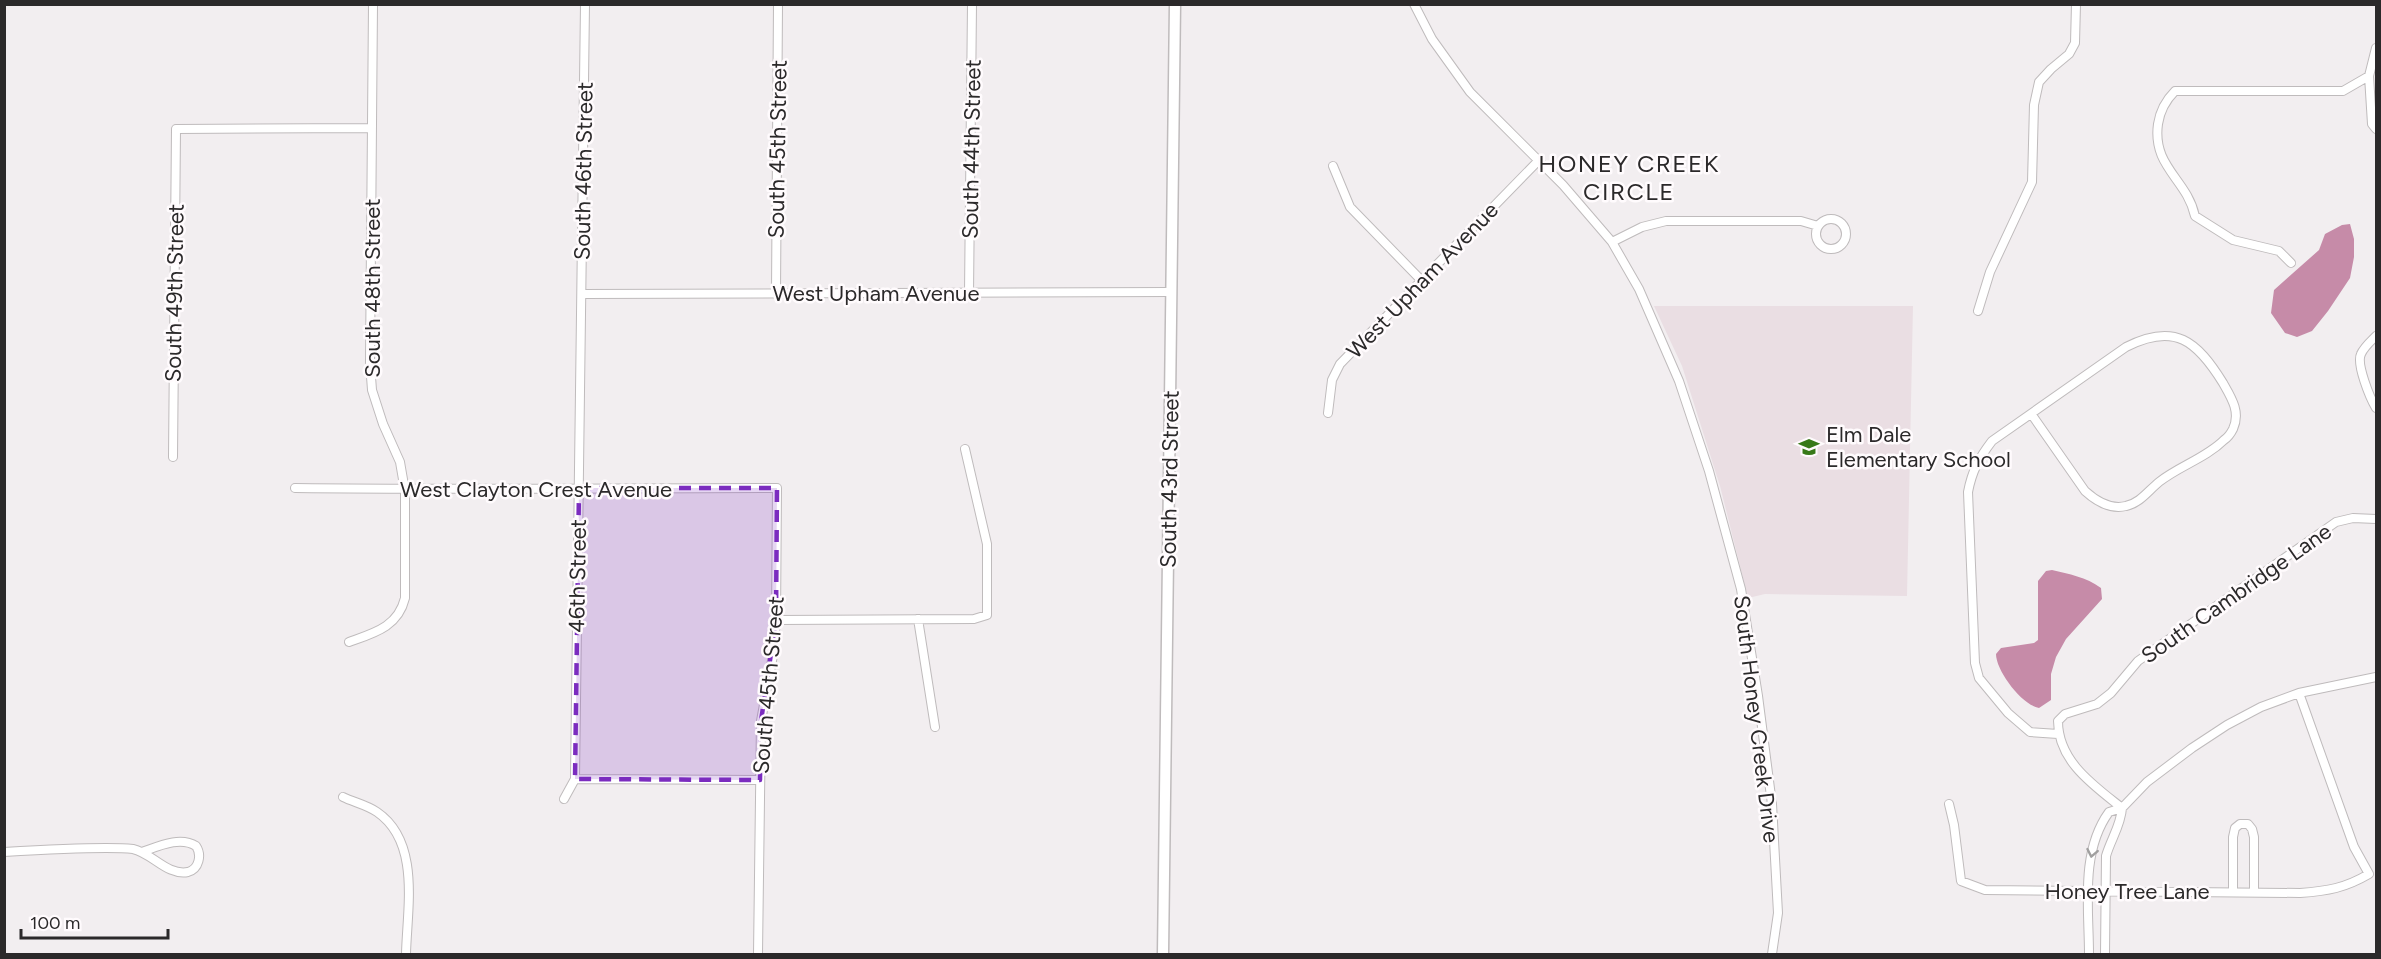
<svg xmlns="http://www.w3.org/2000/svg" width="2381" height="959" viewBox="0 0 2381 959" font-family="Figtree,sans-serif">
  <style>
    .built { fill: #eadee3 }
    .water { fill: #c68ba8 }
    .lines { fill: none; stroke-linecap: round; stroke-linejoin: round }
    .street-casing { stroke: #bfbbbc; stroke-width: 10 }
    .secondary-casing { stroke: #bfbbbc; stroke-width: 13 }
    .street { stroke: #fff; stroke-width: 8 }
    .secondary { stroke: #fff; stroke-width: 10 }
    .oneway { stroke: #a09f9f }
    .marked { fill: #7b2cbf; fill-opacity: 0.2; stroke: #7b2cbf; stroke-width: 4.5; stroke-dasharray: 12 8; stroke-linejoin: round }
    .labels { text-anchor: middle; stroke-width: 5; stroke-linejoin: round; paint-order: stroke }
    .street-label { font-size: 22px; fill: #2b292a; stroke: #fffbfd }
    .poi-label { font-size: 22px; fill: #2b292a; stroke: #fffbfd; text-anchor: start }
    .neighbourhood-label { font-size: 24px; letter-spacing: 1.5px; fill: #2b292a; stroke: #fffbfd }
  </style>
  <rect width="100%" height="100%" fill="#f2eef0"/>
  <!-- built -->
  <path class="built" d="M1654,306h259l-6,290 -142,-2 -17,4 -28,-112 -38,-120z"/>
  <!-- water -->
  <path class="water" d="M2350,224l4,15v18l-4,21 -22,33 -16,20 -15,6 -12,-4 -14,-20 3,-23 45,-40 6,-16 17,-9z
    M2052,570c17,4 34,7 49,18l1,11 -36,40 -10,18 -5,17v26l-12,8c-17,-3 -43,-37 -43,-54l5,-6 33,-5 4,-3v-59l8,-10z"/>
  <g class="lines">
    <!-- street casing -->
    <g class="street-casing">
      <path id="street" d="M1414,4l18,35 38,53 93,93 49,57 27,47 40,92 30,90 32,118 17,107 14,108 6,109 -6,41
        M2376,48l-7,28 3,48 4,5
        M1333,166l17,41 72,74
        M1816 234a15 15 0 1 1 30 0a15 15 0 1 1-30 0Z
        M1612,242l30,-15 24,-6h135l17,5
        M2291,263l-12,-12 -46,-11 -38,-24c-8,-37 -43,-49 -37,-92 2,-13 8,-24 17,-33h168l26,-15
        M776,293l2,-289
        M969,293l3,-289
        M582,294l589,-2
        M1978,311l12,-39 42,-90 2,-77 5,-23 12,-13 18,-15 6,-11 1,-39
        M2376,336c-5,5 -12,11 -15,18 -5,10 9,44 15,54
        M1328,413l4,-33 8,-16 199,-204
        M2032,415l53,76c11,10 25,19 41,15 14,-3 22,-15 33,-24 20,-16 47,-24 65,-42 3,-2 7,-7 9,-11 8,-17 -2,-32 -10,-46 -26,-42 -48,-61 -97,-36l-134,94c-13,17 -20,30 -24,51l7,171 4,15 29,35 22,19 28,2
        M173,457l3,-328 196,-1
        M295,488c161,2 321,0 482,0l-1,132 -3,35 -12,66 -3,233
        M918,619l17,108
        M776,620l198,-1 13,-4v-71l-22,-95
        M349,642c25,-9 49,-15 56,-44v-107l-5,-29 -17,-38 -11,-34 -2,-27 3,-359
        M2299,693l55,154 15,27
        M575,779l185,1
        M343,797c10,5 24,8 34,15 44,30 30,97 29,142
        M564,799l11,-20 10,-775
        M1949,804l5,21 7,56 24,9 315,3c28,-2 45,-5 69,-19
        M2122,808c-29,-23 -64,-47 -64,-87l7,-7 32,-10 14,-11 27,-32 198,-139 17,-4 23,1
        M4,852c34,-2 68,-4 102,-4 9,0 18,0 27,1 19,4 34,27 55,23 11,-3 14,-17 8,-26 -16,-10 -37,0 -54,6
        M2233,892v-55l2,-9 5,-4h8l4,5 2,8v55
        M2089,954c0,-46 -9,-102 20,-142l13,-4 25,-26 45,-34 35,-23 34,-18 38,-14 77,-16
        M2105,954l1,-98c5,-17 15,-31 16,-48"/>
    </g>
    <!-- secondary casing -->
    <g class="secondary-casing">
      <path id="secondary" d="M1163,954l12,-950"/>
    </g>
    <!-- street -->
    <use href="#street" class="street"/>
    <!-- secondary -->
    <use href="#secondary" class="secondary"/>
  </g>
  <!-- one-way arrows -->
  <defs><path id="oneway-chevron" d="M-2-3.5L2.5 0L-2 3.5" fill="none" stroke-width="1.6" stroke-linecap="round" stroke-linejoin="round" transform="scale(1.5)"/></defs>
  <use class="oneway" href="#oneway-chevron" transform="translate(2092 853) rotate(101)"/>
  <!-- marked area -->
  <path class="marked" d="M579,488h198l-1,132 -15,101 -1,59 -185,-1z"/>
  <!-- icons -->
  <defs>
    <g id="school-bare" transform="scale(1.62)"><path d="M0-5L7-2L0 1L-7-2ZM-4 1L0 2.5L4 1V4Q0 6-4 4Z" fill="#377918" stroke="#fffbfd" stroke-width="2.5" paint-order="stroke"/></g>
  </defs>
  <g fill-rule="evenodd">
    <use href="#school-bare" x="1809" y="447"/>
  </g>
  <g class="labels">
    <!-- street labels -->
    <g class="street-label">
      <text transform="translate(777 149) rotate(-89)" y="8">South 45th Street</text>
      <text transform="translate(971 149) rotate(-89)" y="8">South 44th Street</text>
      <text transform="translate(583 171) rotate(-89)" y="8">South 46th Street</text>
      <text transform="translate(1422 280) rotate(-46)" y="8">West Upham Avenue</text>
      <text transform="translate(372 288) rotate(-90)" y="8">South 48th Street</text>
      <text transform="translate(174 293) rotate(-89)" y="8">South 49th Street</text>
      <text x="876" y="301">West Upham Avenue</text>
      <text transform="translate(1169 479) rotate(-89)" y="8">South 43rd Street</text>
      <text x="536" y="497">West Clayton Crest Avenue</text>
      <text transform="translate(577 576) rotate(-89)" y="8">46th Street</text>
      <text transform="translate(2236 593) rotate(-35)" y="8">South Cambridge Lane</text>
      <text transform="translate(768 685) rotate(-85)" y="8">South 45th Street</text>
      <text transform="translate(1757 719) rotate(83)" y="8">South Honey Creek Drive</text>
      <text x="2127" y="899">Honey Tree Lane</text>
    </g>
    <!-- poi labels -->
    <g class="poi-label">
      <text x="1826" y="442">Elm Dale<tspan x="1826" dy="25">Elementary School</tspan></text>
    </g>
    <!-- neighbourhood labels -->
    <g class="neighbourhood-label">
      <text x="1629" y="172">HONEY CREEK<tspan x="1629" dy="28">CIRCLE</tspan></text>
    </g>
  </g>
  <!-- border -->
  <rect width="2381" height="959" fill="none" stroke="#2b292a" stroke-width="12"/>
  <!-- scale -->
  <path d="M21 929v9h147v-9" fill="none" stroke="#2b292a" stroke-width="3"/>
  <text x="30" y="929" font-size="18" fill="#2b292a" stroke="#fffbfd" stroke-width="4.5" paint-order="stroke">100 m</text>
</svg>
